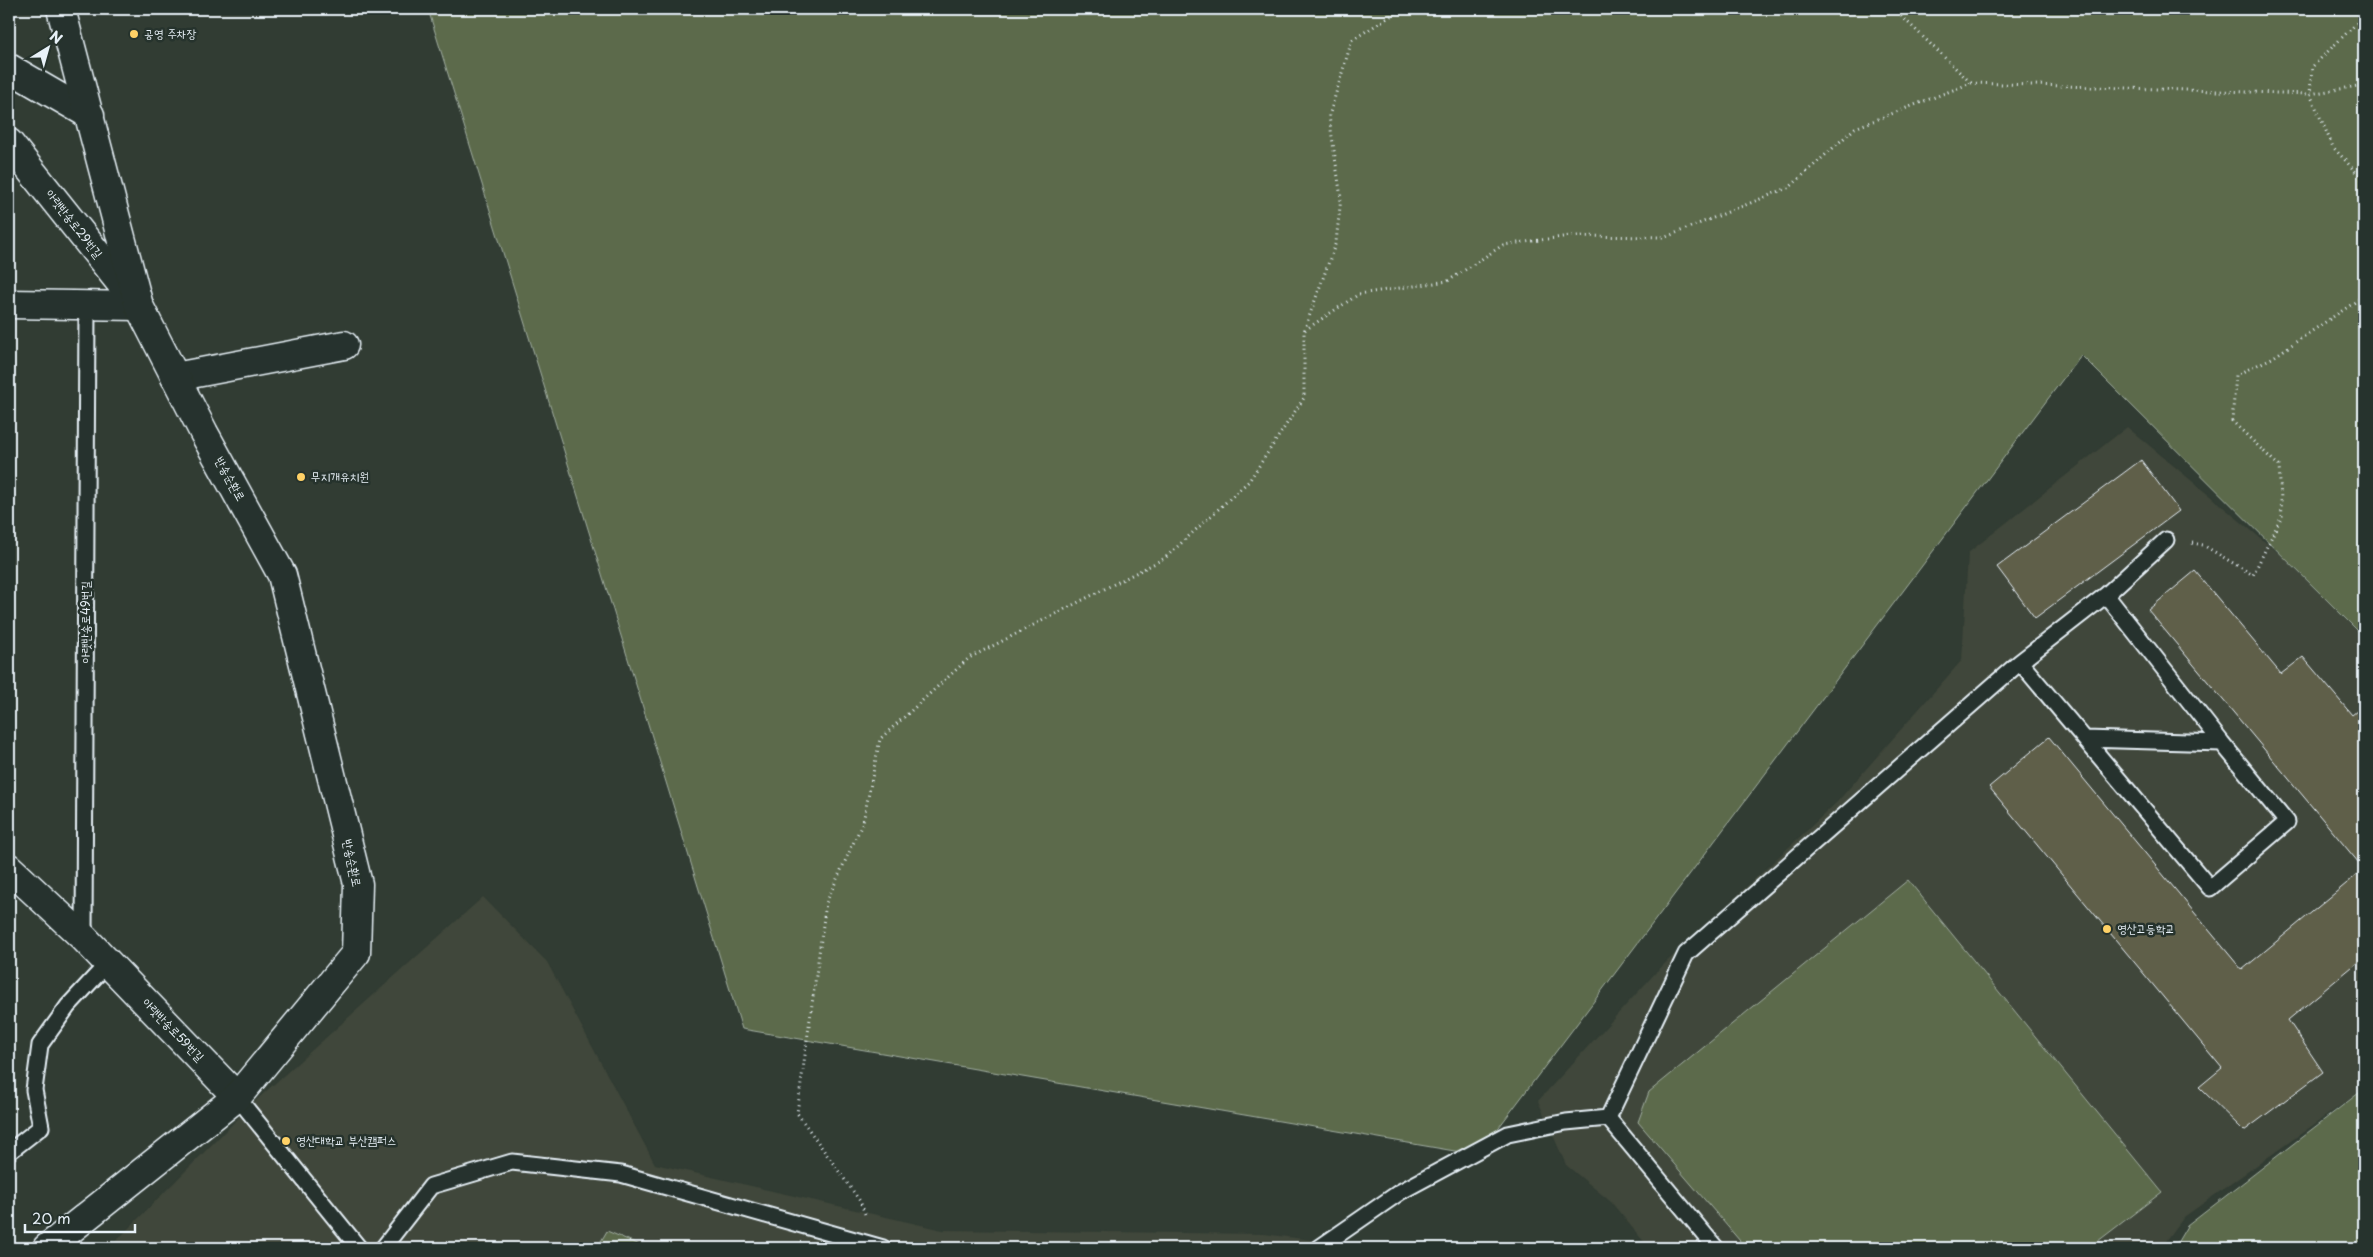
<svg xmlns="http://www.w3.org/2000/svg" width="2373" height="1257" viewBox="0 0 2373 1257" font-family="'Playpen Sans','Poor Story',sans-serif">
  <style>
    .built { fill: #3f463a }
    .green { fill: #5c6b4c; stroke: #a2aea2 }
    .building { fill: #5f5e4a; stroke: #e8f1f8 }
    .lines { fill: none; stroke-linecap: round; stroke-linejoin: round }
    .lane-casing { stroke: #e8f1f8; stroke-width: 19 }
    .street-casing { stroke: #e8f1f8; stroke-width: 31 }
    .secondary-casing { stroke: #e8f1f8; stroke-width: 31 }
    .path { stroke: #e8f1f8; stroke-width: 3; stroke-dasharray: 1 4; stroke-linecap: butt }
    .lane { stroke: #26332d; stroke-width: 15 }
    .street { stroke: #26332d; stroke-width: 28 }
    .secondary { stroke: #26332d; stroke-width: 28 }
    .poi-dot { fill: #ffd166; stroke: #26332d; stroke-width: 2 }
    .labels { text-anchor: middle; stroke-width: 5; stroke-linejoin: round; paint-order: stroke }
    .poi-label { font-size: 12px; fill: #e8f1f8; stroke: #26332d; text-anchor: start }
    .street-label { font-size: 12px; fill: #e8f1f8; stroke: #26332d }
  </style>
  <rect width="100%" height="100%" fill="#313c33"/>
  <filter id="ink" filterUnits="userSpaceOnUse"><feTurbulence type="fractalNoise" baseFrequency=".02" numOctaves="2"/><feDisplacementMap in="SourceGraphic" scale="10" xChannelSelector="R" yChannelSelector="G"/><feConvolveMatrix kernelMatrix="1 2 1 2 8 2 1 2 1" color-interpolation-filters="sRGB"/></filter>
  <g filter="url(#ink)">
    <!-- built -->
    <path class="built" d="M2127,427l155,129 82,82v451l-180,128 -23,31h-512l-38,-46 -45,-37 -28,-64 121,-132 178,-167 125,-142 6,-107z
      M483,897l64,65 108,202 288,66 321,4 110,14h-1265l145,-146z"/>
    <!-- green -->
    <path class="green" d="M428,9h1936v628l-283,-282 -603,800 -736,-126z
      M1908,880l254,312 -73,56h-343l-108,-126 11,-30z
      M2364,1089v159h-190l13,-22z
      M607,1231l40,17h-50z"/>
    <!-- building -->
    <path class="building" d="M2141,460l38,51 -144,107 -38,-51z
      M2195,571l86,103 22,-17 49,58 11,-9 1,2v249l-76,63 35,52 -79,59 -45,-44 23,-19 -233,-281 60,-50 193,233 122,-101 -216,-259z"/>
    <g class="lines">
      <!-- lane casing -->
      <g class="lane-casing">
        <path id="lane" d="M2020,662l190,226 77,-66 -65,-79 -116,-148
          M2085,739l137,4
          M84,938l3,-633
          M237,1097l122,151
          M1608,1118l108,130
          M9,1152l32,-25 -7,-37 6,-45 28,-39 40,-43
          M383,1248l48,-62 81,-24 109,12 262,74
          M1319,1248l81,-56 108,-58 58,-12 42,-4 78,-164 334,-292 86,-67 60,-55"/>
      </g>
      <!-- street casing -->
      <g class="street-casing">
        <path id="street" d="M9,68l81,47
          M9,143l130,163
          M9,304l130,2
          M175,377l169,-32
          M9,868l75,70 153,159"/>
      </g>
      <!-- secondary casing -->
      <g class="secondary-casing">
        <path id="secondary" d="M47,1248l190,-151 119,-144 2,-69 -76,-309 -78,-142 -65,-127 -78,-297"/>
      </g>
      <!-- path -->
      <path class="path" d="M1894,9l77,74
        M2364,16l-52,51 -2,27 23,53 31,34
        M1305,330l54,-36 89,-13 55,-36 67,-9 96,1 124,-50 65,-59 116,-45 339,11 54,-9
        M2192,543l11,2 50,30 29,-59 -3,-50 -47,-45 4,-46 36,-17 92,-62
        M865,1214l-5,-13 -63,-88 29,-210 37,-81 17,-83 89,-81 196,-100 84,-77 55,-83v-67l32,-89 5,-44 -12,-82 23,-76 50,-31"/>
      <!-- lane -->
      <use href="#lane" class="lane"/>
      <!-- street -->
      <use href="#street" class="street"/>
      <!-- secondary -->
      <use href="#secondary" class="secondary"/>
    </g>
  </g>
  <!-- markers -->
  <g class="poi-dot">
    <circle cx="134" cy="34" r="5"/>
    <circle cx="301" cy="477" r="5"/>
    <circle cx="2107" cy="929" r="5"/>
    <circle cx="286" cy="1141" r="5"/>
  </g>
  <g class="labels">
    <!-- poi labels -->
    <g class="poi-label">
      <text x="144" y="38">공영 주차장</text>
      <text x="311" y="481">무지개유치원</text>
      <text x="2117" y="933">영산고등학교</text>
      <text x="296" y="1145">영산대학교 부산캠퍼스</text>
    </g>
    <!-- street labels -->
    <g class="street-label">
      <text transform="translate(74 224) rotate(52)" y="4">아랫반송로29번길</text>
      <text transform="translate(230 479) rotate(61)" y="4">반송순환로</text>
      <text transform="translate(86 622) rotate(-90)" y="4">아랫반송로49번길</text>
      <text transform="translate(352 863) rotate(78)" y="4">반송순환로</text>
      <text transform="translate(173 1030) rotate(46)" y="4">아랫반송로59번길</text>
    </g>
  </g>
  <!-- margin -->
  <rect width="2373" height="1257" fill="none" stroke="#26332d" stroke-width="30"/>
  <rect x="15" y="15" width="2343" height="1227" fill="none" stroke="#e8f1f8" stroke-width="2" filter="url(#ink)"/>
  <!-- north arrow -->
  <g transform="translate(48 48) rotate(37)" stroke="#26332d" stroke-width="4" paint-order="stroke">
  <path d="M0-4L9 19L0 12L-9 19Z" fill="#e8f1f8"/>
  <text y="-8" font-size="14" font-weight="bold" text-anchor="middle" fill="#e8f1f8">N</text>
  </g>
  <!-- scale -->
  <path d="M25 1224v8h110v-8" fill="none" stroke="#e8f1f8" stroke-width="2.5"/>
  <text x="32" y="1224" font-size="15" fill="#e8f1f8" stroke="#26332d" stroke-width="4" paint-order="stroke">20 m</text>
</svg>
